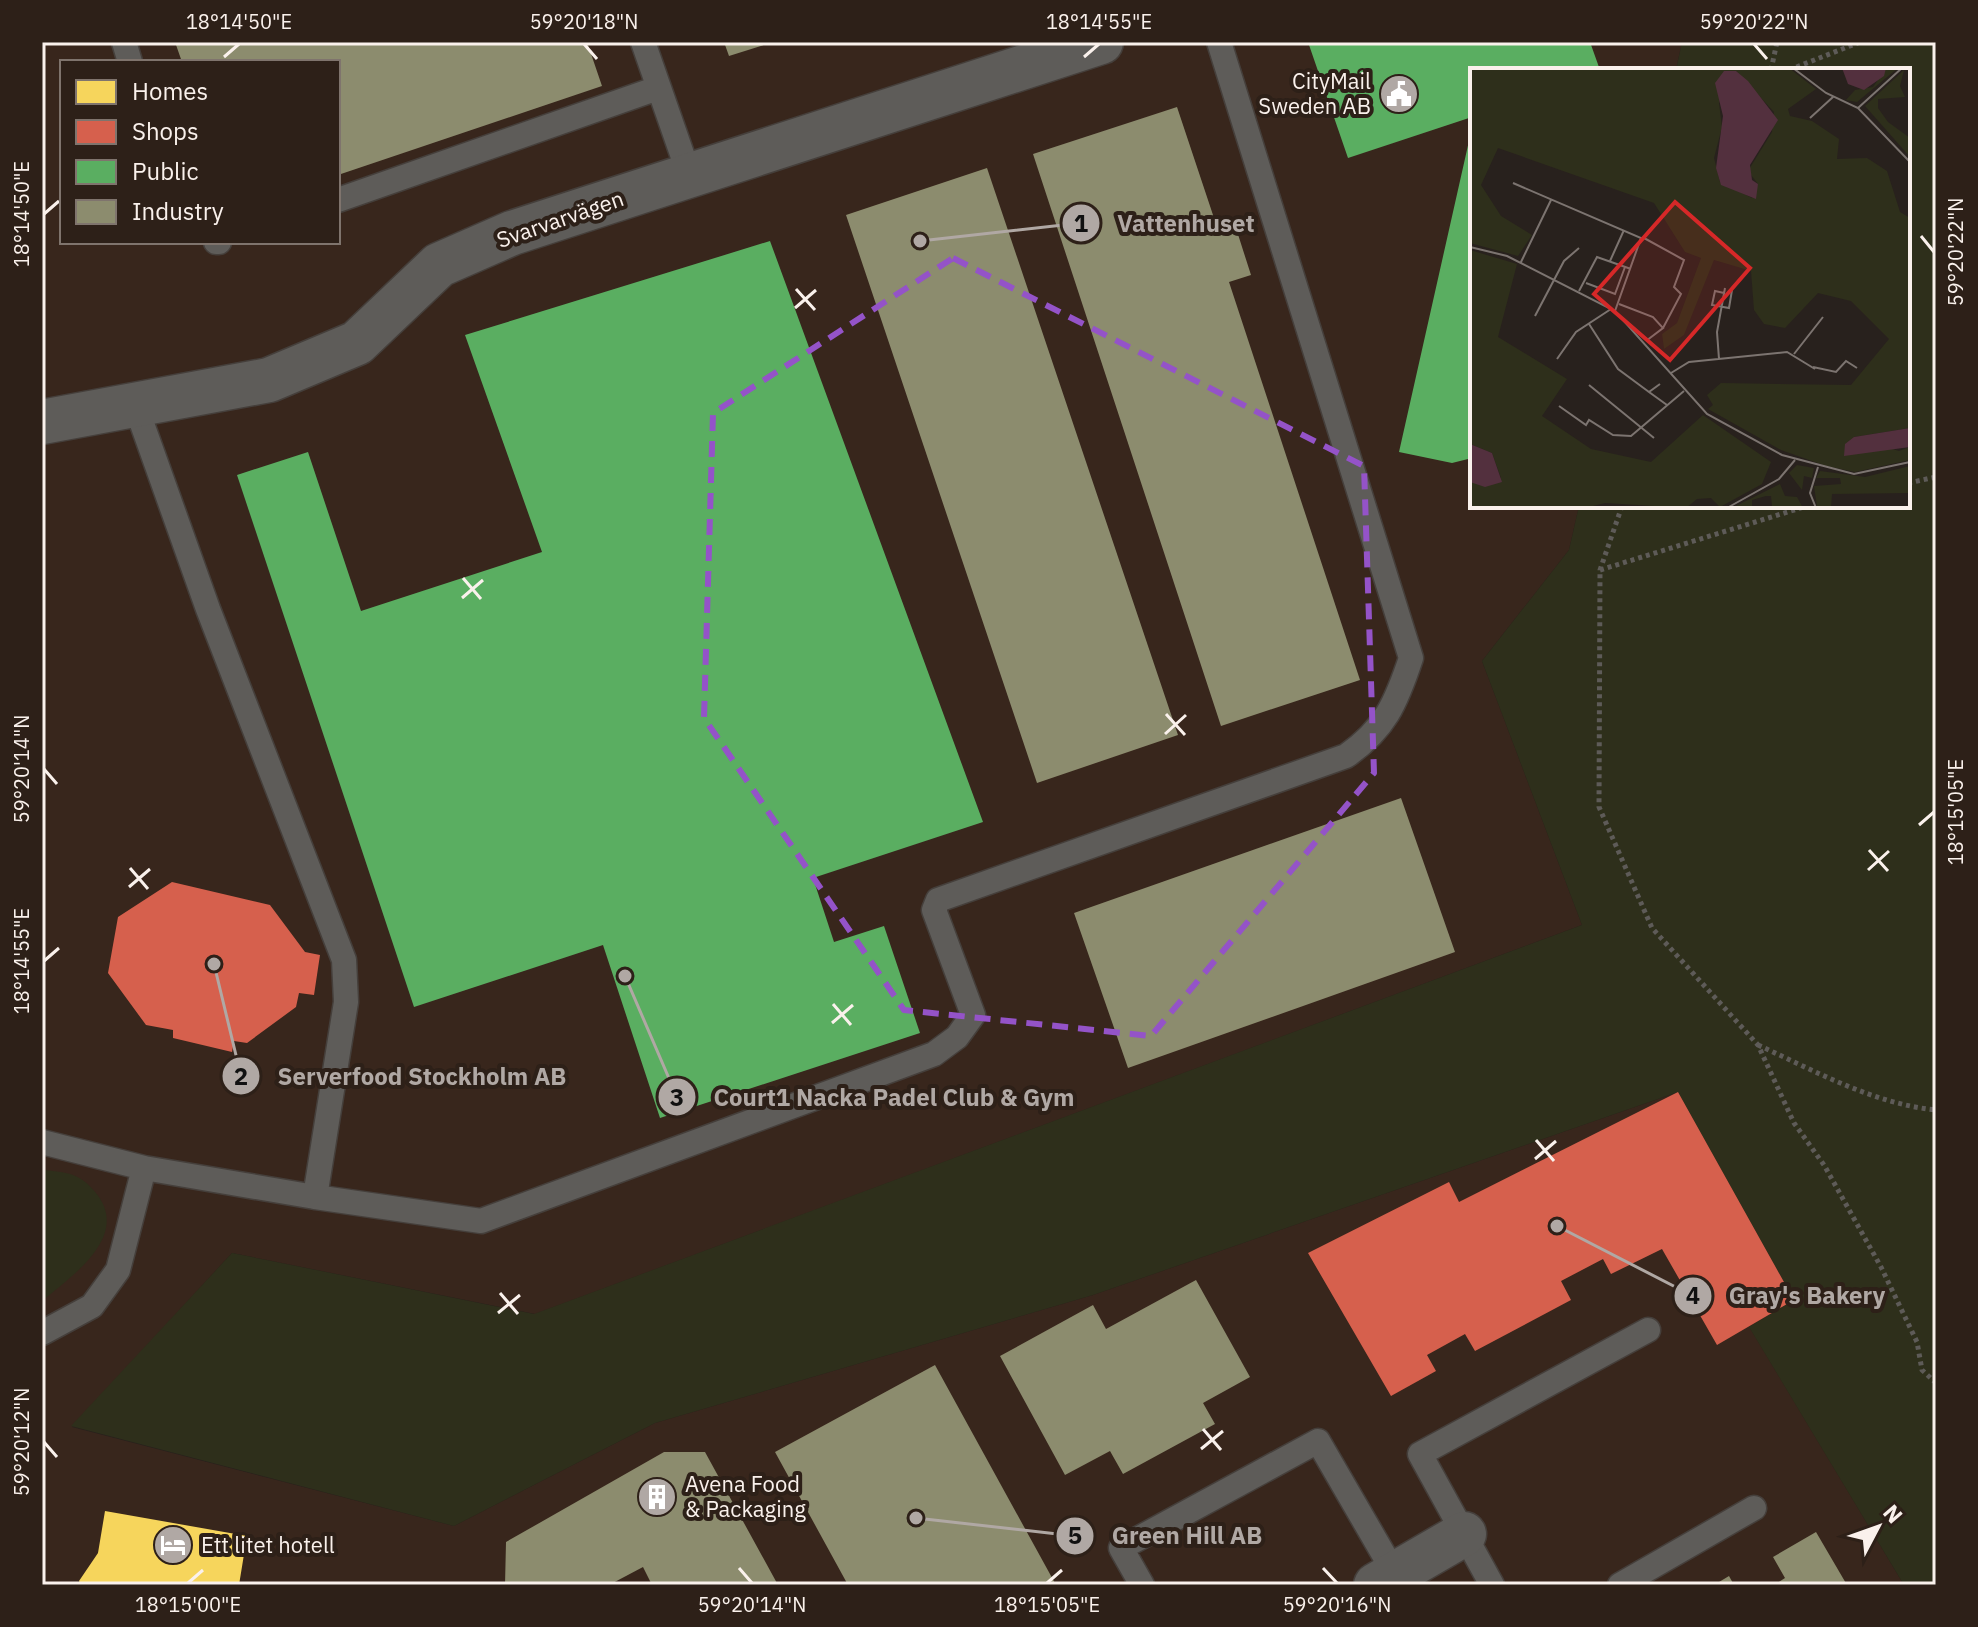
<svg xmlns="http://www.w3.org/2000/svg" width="1978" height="1627" viewBox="0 0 1978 1627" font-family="'IBM Plex Sans',sans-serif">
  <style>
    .built { fill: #38261c; fill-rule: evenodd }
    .green { fill: #2e2f1b }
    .homes { fill: #f6d55c }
    .shops { fill: #d6604d }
    .public { fill: #5aae61 }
    .industry { fill: #8c8c6e }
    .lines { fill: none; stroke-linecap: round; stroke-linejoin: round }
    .service-casing { stroke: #453f3b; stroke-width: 27 }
    .minor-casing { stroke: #453f3b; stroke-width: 47 }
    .path { stroke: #5e5b58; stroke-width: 5; stroke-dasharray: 4 4; stroke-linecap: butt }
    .service { stroke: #5e5c59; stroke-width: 24 }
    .minor { stroke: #5e5c59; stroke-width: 44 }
    .marked { fill: none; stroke: #9453c8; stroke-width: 6; stroke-dasharray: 16 10; stroke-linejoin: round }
    .ticks { fill: none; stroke: #faf1ec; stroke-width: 3 }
    .labels { text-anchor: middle; stroke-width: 8; stroke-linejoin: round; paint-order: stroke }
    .poi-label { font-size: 22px; fill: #faf1ec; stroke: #2d2018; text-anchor: start }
    .street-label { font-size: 22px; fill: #faf1ec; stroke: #2d2018 }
    .inset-road { fill: none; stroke: #7c7470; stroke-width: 2 }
    .view { fill: #d62828; fill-opacity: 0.15; stroke: #d62828; stroke-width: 4 }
    .inset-edge { fill: none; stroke: #faf1ec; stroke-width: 4 }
    .leader { fill: none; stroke: #b0a8a4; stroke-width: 3 }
    .callout-dot { fill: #b0a8a4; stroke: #2d2018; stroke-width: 3 }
    .mark-label { font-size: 24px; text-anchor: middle; font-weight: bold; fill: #111 }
    .callout-label { font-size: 24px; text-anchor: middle; font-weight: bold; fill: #b0a8a4; stroke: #2d2018; stroke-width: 8; stroke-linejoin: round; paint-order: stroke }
    .neatline { fill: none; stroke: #faf1ec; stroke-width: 3 }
    .ticks-label { font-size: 20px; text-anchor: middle; fill: #faf1ec }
  </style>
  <rect width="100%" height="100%" fill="#28211d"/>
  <!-- built -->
  <path class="built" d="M42,42h1640l-6,28h-204v436h107l-10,44 -87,111 100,264 -1047,389 -303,-61 -160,174 382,99 201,-103 438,-128 585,-203 116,208 -44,28 154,257h-1862zM62,62h276v180h-276z"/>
  <!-- green -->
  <path class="green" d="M1682,42h254v1543h-32l-155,-258 45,-27 -116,-208 -585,203 -438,128 -201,103 -383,-100 161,-173 302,61 1048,-389 -100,-264 87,-111 10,-44h329v-436h-232z
    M42,1170c25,2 38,3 54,23 35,43 -24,83 -54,108z"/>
  <!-- homes -->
  <path class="homes" d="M105,1511l142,25 -8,49h-158l-2,-4 19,-28z"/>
  <!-- shops -->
  <path class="shops" d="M172,882l98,23 35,47 15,3 -6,40 -15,-2 -3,14 -49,36 -13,-2 -2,11 -59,-14v-8l-27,-5 -38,-52 10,-56z
    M1678,1092l116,208 -77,45 -55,-96 -51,25 -8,-15 -42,22 10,19 -96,51 -10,-17 -38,21 9,16 -45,25 -83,-143 141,-71 10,20z"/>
  <!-- public -->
  <path class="public" d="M1308,42h282l10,28h-128v47l-124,41z
    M1471,132l1,326 -20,5 -53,-11z
    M770,241l213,581 -170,56 21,64 50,-16 36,107 -260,85 -57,-173 -189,62 -177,-532 71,-23 53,159 181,-59 -77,-217z"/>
  <!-- industry -->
  <path class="industry" d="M175,42h412l15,44 -264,89v-113h-156z
    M724,42h46v1l-41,13z
    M1177,107l41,123 17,-5 16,50 -22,7 131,398 -139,46 -188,-572z
    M987,168l191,567 -141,48 -191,-568z
    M1401,798l54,154 -327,116 -54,-155z
    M1196,1280l54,97 -47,26 12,21 -92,50 -13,-23 -45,24 -65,-119 93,-51 13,24z
    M935,1365l121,220h-208l-73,-133z
    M664,1452h41l73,133h-126l-9,-18 -34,18h-104l1,-43z
    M1816,1532l31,53h-73l11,-7 -12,-21z
    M1729,1576l5,9h-20z"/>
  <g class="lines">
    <!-- service casing -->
    <g class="service-casing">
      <path id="service" d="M124,42l6,20
        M643,42l47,135
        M338,200l320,-112
        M216,242h3
        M42,1142l102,26 171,29 31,-195 -2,-42 -136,-351 -73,-205
        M315,1197l166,24 453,-167 23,-17 16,-22 -39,-105 4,-10 408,-144c39,-27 50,-53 65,-98l-192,-616
        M42,1333l50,-27 26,-36 26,-102
        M1142,1585l-21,-37 197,-107 77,133
        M1492,1585l-72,-131 228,-124
        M1620,1585l134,-77"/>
    </g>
    <!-- minor casing -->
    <g class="minor-casing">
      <path id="minor" d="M42,422l227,-42 88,-37 82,-78 73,-32 589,-191
        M1376,1585l88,-51"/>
    </g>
    <!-- path -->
    <path class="path" d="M1771,70l6,-28
      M1789,70l71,-28
      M1908,483l28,-6
      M1622,506l-22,64 -1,237 53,121 106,117 36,78 30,42 57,102 36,75 5,28 14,13
      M1600,570l207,-64
      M1758,1045c57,26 116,59 178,65"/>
    <!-- service -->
    <use href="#service" class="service"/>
    <!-- minor -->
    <use href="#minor" class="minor"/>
  </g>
  <!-- marked area -->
  <path class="marked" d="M953,258l411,208 10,307 -223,263 -247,-26 -200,-292 9,-305z"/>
  <!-- ticks -->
  <path class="ticks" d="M584,44l13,15M1754,44l13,15M224,57l15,-13M1084,57l15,-13M44,214l15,-13M1921,236l13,16M796,289l19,21M795,308l21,-18M463,578l18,21M462,598l21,-18M1166,714l19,21M1165,734l21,-19M44,769l13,15M1919,825l15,-13M1869,850l19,21M130,868l18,21M1868,870l21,-19M129,887l21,-18M44,961l15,-13M833,1004l18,21M832,1023l21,-18M1536,1140l18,21M1535,1159l21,-18M500,1293l18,21M498,1313l22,-18M1203,1429l18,21M44,1442l13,15M1201,1449l22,-18M739,1568l13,15M1323,1568l14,15M188,1583l15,-13M1047,1583l15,-13"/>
  <!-- icons -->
  <defs>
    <g id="civic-disc" transform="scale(2)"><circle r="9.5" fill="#b0a8a4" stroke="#2d2018"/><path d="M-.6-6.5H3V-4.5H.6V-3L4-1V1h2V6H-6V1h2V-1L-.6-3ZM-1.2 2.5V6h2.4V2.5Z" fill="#fff"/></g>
    <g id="building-disc" transform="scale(2)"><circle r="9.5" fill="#b0a8a4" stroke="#2d2018"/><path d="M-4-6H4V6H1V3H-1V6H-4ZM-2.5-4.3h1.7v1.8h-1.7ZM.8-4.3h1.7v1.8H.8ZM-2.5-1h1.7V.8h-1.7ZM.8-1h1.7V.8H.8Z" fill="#fff"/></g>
    <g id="hotel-disc" transform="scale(2)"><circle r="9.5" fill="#b0a8a4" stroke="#2d2018"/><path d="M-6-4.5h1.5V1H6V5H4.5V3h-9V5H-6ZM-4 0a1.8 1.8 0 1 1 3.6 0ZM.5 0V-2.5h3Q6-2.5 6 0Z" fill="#fff"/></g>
  </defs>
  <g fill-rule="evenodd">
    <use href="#civic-disc" x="1399" y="94"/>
    <use href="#building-disc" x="657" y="1497"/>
    <use href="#hotel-disc" x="173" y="1545"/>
  </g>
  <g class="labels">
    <!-- poi labels -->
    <g class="poi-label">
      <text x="1371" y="89" text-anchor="end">CityMail<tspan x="1371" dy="25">Sweden AB</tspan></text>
      <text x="685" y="1492">Avena Food<tspan x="685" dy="25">&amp; Packaging</tspan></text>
      <text x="201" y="1553">Ett litet hotell</text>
    </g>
    <!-- street labels -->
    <g class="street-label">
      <text transform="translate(560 219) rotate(-19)" y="8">Svarvarvägen</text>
    </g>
  </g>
  <!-- overview -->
  <g transform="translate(1470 68)">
    <rect width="440" height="440" fill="#28211d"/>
    <path d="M0,0h319l27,21 -28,20 2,7 22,5 27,18 -2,20 30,-1 20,13 13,41 10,6v210l-56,9 45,14 11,-4v13l-55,12 -29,-6 -45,-16 -73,-41 5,-4 -6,-10 14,-12 130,2 38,-46 -38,-38 -33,-8 -33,35 -21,-4 -10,-14 -3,-39 -37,-11 -30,75 -20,14 -2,-15 15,-11 24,-65 -16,-6 -31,-49 -156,-55 -17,37 20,31 31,19 -14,21 -48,-13zM266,3l38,41 -2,20 -24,39 10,13 -6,14 -32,-16 -6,-24 8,-31 -3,-24zM416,0h12l-41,34 -11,-2 9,-10 18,-3zM434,2l-4,16 5,11 -27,2v9l10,14 22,16v19l-45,-51zM0,182l47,14 -19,73 69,42 -25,37 49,33 60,13 52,-47 68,47 -9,22 -42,23 -9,-9 -14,1 -11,9 -81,-5 -20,5h-115v-26l31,-4 -9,-25 -22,-9zM327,397l17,3 -2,10 -8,-2 -2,14 -13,-17zM440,398v27l-78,1 -1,14 -14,-2 -3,-20 27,-2 -1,-6h-24l4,-7 45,6zM310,416l5,12 12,1 6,11 -31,-2 -1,-10h-5l-14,4v8h-20z" fill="#2e2f1b" fill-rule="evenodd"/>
    <path d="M372,0h44l-2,8 -20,14 -16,-6zM254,3h12l12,10 30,39 -28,45 2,15 6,4 -2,15 -35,-14 -5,-17 7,-52 -8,-33zM440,360v19l-66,9 1,-12 9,-7zM0,376l22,9 10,29 -17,5 -15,-5z" fill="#53303e"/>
    <path class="inset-road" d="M323,0l33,25 32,15 52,54M388,40l44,-40M340,50l23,-21M43,115l128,55 -26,73M174,170l40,22 -10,27 7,7 -18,34M0,179l37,9 108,55 92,103 75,41 72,19 56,-12M140,193l14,-31M51,194l30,-62M116,215l29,11 10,-27M109,223l18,-34 34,12M254,225l-9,-2 -3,14 17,3 3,-18M149,236l34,13 10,11 -17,13M65,248l29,-55 15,-13M119,256l29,45 31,23M324,286l29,-37M87,291l19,-27 35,-23M249,291l-2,-27 8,-44M343,299l23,5 10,-11 11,7M201,305l18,-11 98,-10 28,17M190,316l-11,8 18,13M119,317l65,53M89,338l27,19 3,-5 24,15 18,1 53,-45M120,440h34M257,440l52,-29 16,-19M346,440l-6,-15 8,-26"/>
    <path class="view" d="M205,134l75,66 -80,92 -76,-66z"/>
    <rect width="440" height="440" class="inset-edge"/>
  </g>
  <!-- callouts -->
  <path class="leader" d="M920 241L1081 223M214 964L241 1076M625 976L677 1097M1557 1226L1693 1296M916 1518L1075 1536"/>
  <g class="callout-dot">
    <circle cx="920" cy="241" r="8"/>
    <circle cx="214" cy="964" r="8"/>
    <circle cx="625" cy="976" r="8"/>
    <circle cx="1557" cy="1226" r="8"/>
    <circle cx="916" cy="1518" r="8"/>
    <circle cx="1081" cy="223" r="20"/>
    <circle cx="241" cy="1076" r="20"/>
    <circle cx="677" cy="1097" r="20"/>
    <circle cx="1693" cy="1296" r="20"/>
    <circle cx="1075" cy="1536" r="20"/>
  </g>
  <g class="mark-label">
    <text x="1081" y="232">1</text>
    <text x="241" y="1085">2</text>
    <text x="677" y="1106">3</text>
    <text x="1693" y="1304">4</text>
    <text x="1075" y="1544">5</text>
  </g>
  <g class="callout-label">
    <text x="1186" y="232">Vattenhuset</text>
    <text x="422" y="1085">Serverfood Stockholm AB</text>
    <text x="894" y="1106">Court1 Nacka Padel Club &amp; Gym</text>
    <text x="1807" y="1304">Gray's Bakery</text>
    <text x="1187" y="1544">Green Hill AB</text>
  </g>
  <!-- border -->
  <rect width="1978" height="1627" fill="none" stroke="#2d2018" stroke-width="88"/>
  <!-- legend -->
  <rect x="60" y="60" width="280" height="184" fill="#2d2018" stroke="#7f746d" stroke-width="2"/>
  <rect x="76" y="80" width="40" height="24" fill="#f6d55c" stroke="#7f746d" stroke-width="2"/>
  <text x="132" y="100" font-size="24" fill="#faf1ec">Homes</text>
  <rect x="76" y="120" width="40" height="24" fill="#d6604d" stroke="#7f746d" stroke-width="2"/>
  <text x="132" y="140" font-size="24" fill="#faf1ec">Shops</text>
  <rect x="76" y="160" width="40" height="24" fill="#5aae61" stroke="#7f746d" stroke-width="2"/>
  <text x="132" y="180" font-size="24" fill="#faf1ec">Public</text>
  <rect x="76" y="200" width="40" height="24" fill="#8c8c6e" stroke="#7f746d" stroke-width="2"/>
  <text x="132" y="220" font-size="24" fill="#faf1ec">Industry</text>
  <!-- north arrow -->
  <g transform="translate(1878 1527) rotate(49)" stroke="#2d2018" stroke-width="6" paint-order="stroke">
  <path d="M0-6L14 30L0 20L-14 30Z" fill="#faf1ec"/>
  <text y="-12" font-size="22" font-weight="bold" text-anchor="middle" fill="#faf1ec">N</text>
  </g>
  <rect x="44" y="44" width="1890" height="1539" class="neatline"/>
  <g class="ticks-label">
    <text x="239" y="29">18°14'50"E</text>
    <text x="584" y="29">59°20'18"N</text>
    <text x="1099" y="29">18°14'55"E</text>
    <text x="1754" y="29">59°20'22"N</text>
    <text transform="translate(22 214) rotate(-90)" y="7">18°14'50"E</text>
    <text transform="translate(1956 252) rotate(-90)" y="7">59°20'22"N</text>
    <text transform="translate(22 769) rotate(-90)" y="7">59°20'14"N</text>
    <text transform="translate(1956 812) rotate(-90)" y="7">18°15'05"E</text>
    <text transform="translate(22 961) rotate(-90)" y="7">18°14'55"E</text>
    <text transform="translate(22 1442) rotate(-90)" y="7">59°20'12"N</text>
    <text x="188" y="1612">18°15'00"E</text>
    <text x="752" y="1612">59°20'14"N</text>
    <text x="1047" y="1612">18°15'05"E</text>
    <text x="1337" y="1612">59°20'16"N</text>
  </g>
</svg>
